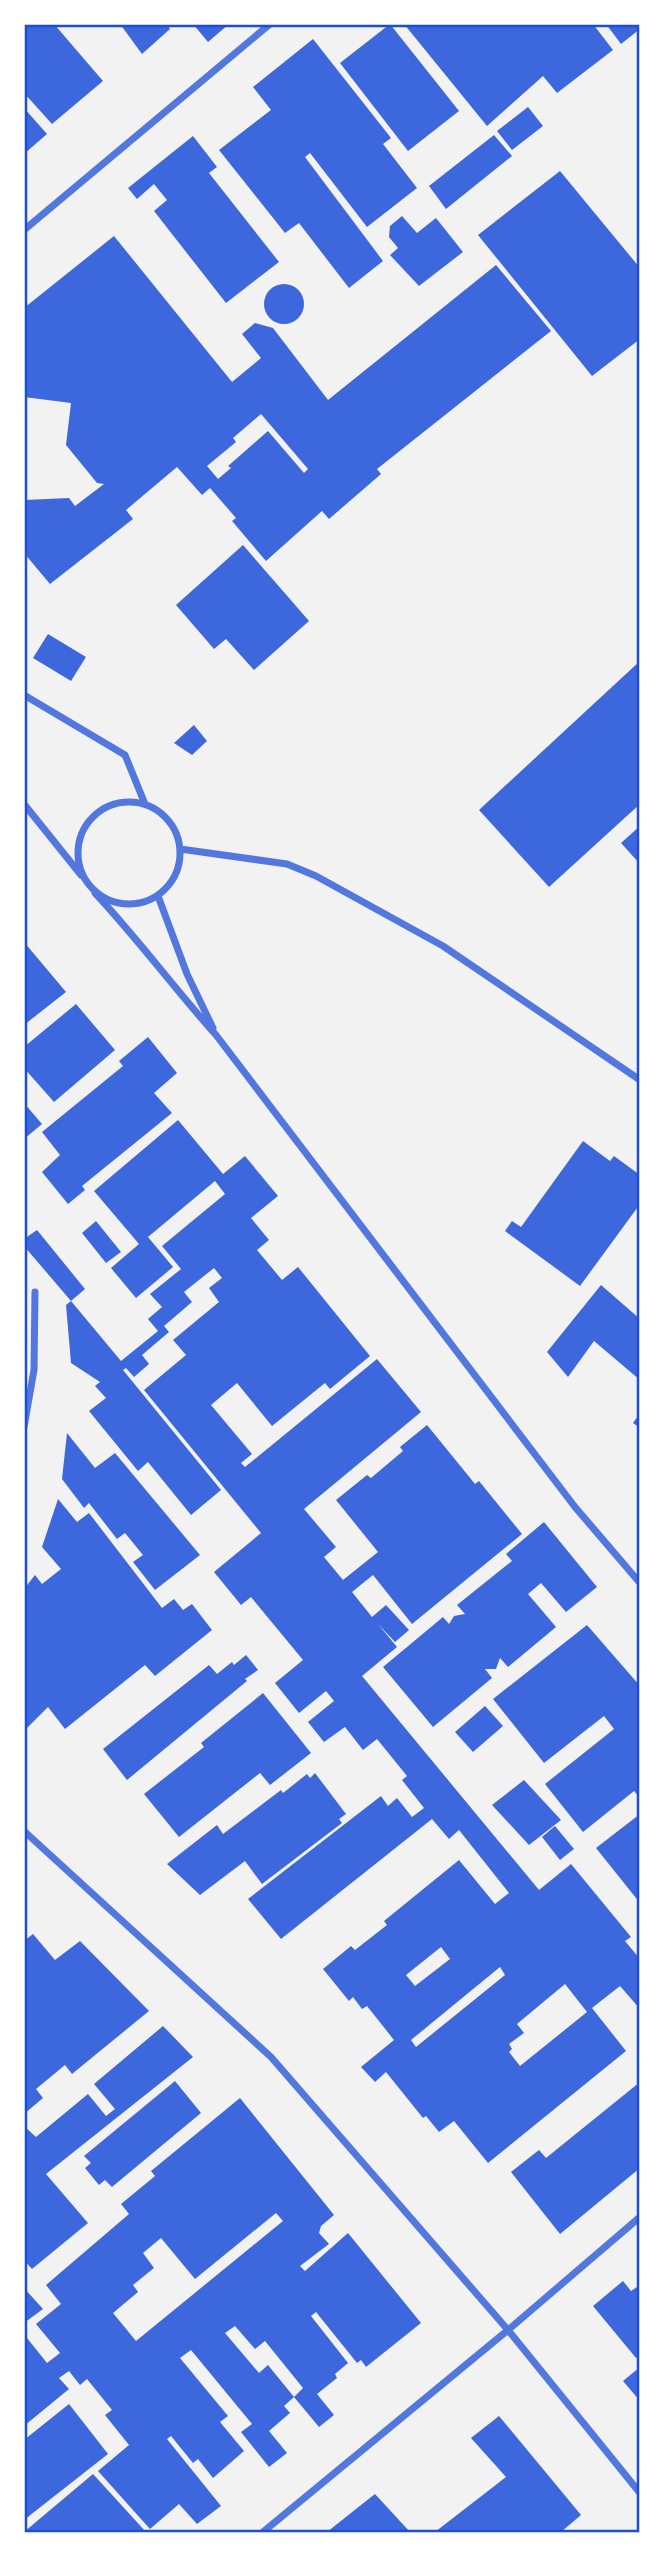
<svg xmlns="http://www.w3.org/2000/svg" width="664" height="2557" viewBox="0 0 664 2557" font-family="'Alegreya Sans',sans-serif">
  <style>
    .building { fill: #3d67dc; fill-rule: evenodd }
    .lines { fill: none; stroke-linecap: round; stroke-linejoin: round }
    .minor { stroke: #5277de; stroke-width: 7 }
    .neatline { fill: none; stroke: #1d4ed8; stroke-width: 2.5 }
  </style>
  <rect width="100%" height="100%" fill="#f2f2f2"/>
  <!-- building -->
  <path class="building" d="M24,24h30l49,57 -51,43 -28,-31z
    M120,24h47l3,5 -28,25z
    M193,24h36l-21,18z
    M390,24l69,87 -51,40 -68,-88z
    M404,24h189l20,26 -56,43 -14,-17 -56,50z
    M606,24h34v5l-19,15z
    M313,39l78,99 -8,6 34,44 -50,39 -57,-74 -5,4 78,104 -34,27 -50,-65 -14,10 -66,-83 52,-40 -18,-23z
    M528,107l15,19 -31,24 -15,-19z
    M24,108l23,26 -23,20z
    M494,135l18,21 -66,53 -17,-23z
    M193,136l24,31 -8,6 70,89 -53,41 -72,-92 13,-11 -13,-16 -17,15 -9,-11z
    M560,171l80,97v71l-48,37 -114,-141z
    M402,216l15,17 19,-15 27,34 -44,34 -29,-31 8,-7 -9,-11 1,-11z
    M114,236l118,146 29,-24 -19,-24 13,-11 18,5 55,72 168,-135 55,66 -174,138 4,5 -52,45 -7,-8 -56,50 -34,-40 4,-3 -26,-30 -8,7 -25,-28 -51,43 7,9 -83,65 -26,-31v-53l45,-2 6,8 29,-22 -7,-1 -31,-38 5,-42 -47,-6v-89zM261,414l47,55 -4,4 -36,-42 -40,35 3,2 -13,11 -11,-13 29,-24 -3,-4z
    M264 304a20 20 0 1 1 40 0a20 20 0 1 1-40 0Z
    M243,545l66,76 -55,49 -28,-31 -12,10 -38,-44z
    M48,634l38,23 -15,24 -38,-23z
    M640,661v143l-91,83 -70,-77z
    M194,725l13,16 -15,14 -18,-12z
    M640,826v38l-19,-21z
    M24,942l42,50 -42,33z
    M76,1004l39,46 -61,52 -30,-34v-21z
    M148,1037l29,36 -23,20 18,20 -90,73 3,4 -17,14 -26,-32 18,-17 -18,-23 81,-66 -4,-5z
    M24,1103l18,21 -18,15z
    M178,1120l45,54 22,-18 33,40 -27,22 18,22 -12,10 25,30 16,-13 72,89 -40,33 -5,-6 -53,43 -35,-43 -26,22 41,49 -11,9 4,4 132,-108 44,53 -117,97 32,38 -12,10 19,23 35,-28 -42,-52 31,-25 4,3 32,-27 -3,-4 27,-22 48,59 4,-3 43,53 -110,90 -39,-49 -21,17 20,25 14,-12 23,25 -14,12 -17,-18 19,23 -35,29 177,214 32,-26 60,73 -6,4 15,18v50l-20,-23 -28,22 34,43 -138,112 -34,-42 -15,11 -13,-16 -3,2 -37,-46 -11,10 -14,-15 33,-27 -27,-34 -5,3 -9,-12 -4,4 -26,-32 28,-23 4,4 32,-25 -3,-4 75,-61 36,44 14,-11 -50,-63 -10,9 -17,-20 -151,120 -33,-40 133,-103 7,10 9,-8 15,19 12,-9 -22,-28 5,-4 -30,-37 -14,11 -18,-23 -21,15 -16,-20 26,-21 -8,-10 -27,22 -24,-30 28,-23 -52,-63 -10,8 -27,-33 47,-39 -117,-143 42,-35 -13,-15 46,-38 -10,-14 13,-10 -8,-10 -30,24 8,10 -28,24 5,6 -27,23 7,9 -15,13 -8,-9 -3,2 98,120 -30,25 -43,-53 -10,9 -49,-60 17,-13 -11,-12 5,-4 -29,-19 -5,-58 5,-4 50,60 37,-30 -10,-12 14,-12 -12,-13 31,-25 -19,-23 63,-52 -10,-13 -67,56 25,30 -37,31 -25,-30 28,-24 -45,-53zM441,1947l9,12 -35,27 -9,-11zM500,1967l5,8 -89,72 -5,-7zM565,1984l22,28 -67,54 -11,-14 3,-3 -3,-5 15,-11 -7,-9z
    M583,1141l27,20 4,-5 26,19v29l-60,82 -75,-55 7,-10 9,6z
    M96,1221l25,31 -15,11 -24,-30z
    M37,1230l48,59 -14,12 -47,-55v-7z
    M601,1285l39,34v61l-46,-39 -26,36 -21,-25z
    M640,1413v15l-7,-5z
    M67,1433l28,35 20,-15 85,102 -45,35 -22,-28 10,-7 -18,-22 -8,6 -28,-36 -5,5 -22,-29z
    M58,1499l19,23 12,-9 73,95 12,-9 9,11 9,-6 20,26 -57,46 -10,-11 -80,64 -17,-22 -24,24v-142l11,-14 7,9 19,-15 -19,-22z
    M544,1522l53,65 -31,25 -25,-29 -13,11 28,33 -48,40 -8,-9 -4,11h-11l7,9 -59,49 -50,-60 60,-50 6,7 5,-8 11,-2 -8,-9 55,-44 -6,-7z
    M587,1625l53,61v112l-6,-7 -51,41 -38,-48 69,-55 -10,-13 -60,47 -51,-64z
    M246,1655l12,15 -13,9 2,2 -120,99 -24,-31 106,-84 8,9 15,-12 2,3z
    M263,1693l48,60 -41,32 -10,-12 -81,64 -35,-43 60,-47 -3,-4z
    M485,1706l18,20 -30,26 -18,-20z
    M315,1773l31,41 -7,5 3,4 -80,61 -17,-23 -45,34 -33,-31 50,-39 6,9 58,-44 2,3 24,-19 3,4z
    M524,1780l37,40 -32,25 -37,-40z
    M640,1814v89l-44,-55z
    M555,1826l19,23 -14,11 -18,-23z
    M33,1934l22,26 25,-19 69,70 -77,63 -7,-9 -29,24 7,9 -19,16v-173z
    M163,2026l30,31 -147,117 42,49 -56,46 -8,-9v-134l12,11 52,-43 18,22 9,-7 -21,-25z
    M175,2081l26,32 -89,74 -7,-7 -6,5 -14,-17 6,-5 -7,-7z
    M640,2082v86l-80,66 -49,-62 28,-22 7,8z
    M240,2098l94,117 -13,11 -2,7 10,11 -29,22 5,5 43,-38 73,90 -55,44 -5,-7 -4,3 -41,-51 -5,4 37,47 -13,11 2,4 -20,16 17,21 -15,12 -25,-30 -10,9 6,7 -21,18 18,22 -18,14 -28,-35 11,-8 -61,-74 -11,8 48,58 -8,6 24,29 -31,27 -15,-19 -5,4 -22,-27 -4,3 54,67 -24,18 -18,-20 -29,25 -52,-58 31,-26 -24,-30 7,-5 -25,-31 -7,6 -11,-14 -10,7 10,11 -45,37v-86l3,-2 20,25 13,-10 -24,-29 25,-20 -15,-19 83,-71 -8,-10 34,-28 -4,-5zM276,2213l7,8 -147,120 -23,-28 25,-21 -5,-7 21,-17 -11,-15 18,-15 34,41zM235,2326l20,23 10,-8 38,47 -9,9 -26,-32 -9,8 -34,-40z
    M623,2281l8,10 9,-6v70l-4,3 -43,-52z
    M24,2288l19,21 -19,14z
    M640,2367v34l-17,-20z
    M69,2404l39,50 -84,66v-80z
    M499,2416l82,99 -20,17h-126l71,-55 -35,-39z
    M93,2474l53,58h-122z
    M375,2494l35,38h-83l34,-27z"/>
  <g class="lines">
    <!-- minor -->
    <path class="minor" d="M24,230l246,-206
      M24,695l101,60 20,49
      M78 853a51 51 0 1 1 102 0a51 51 0 1 1-102 0Z
      M24,804l57,71
      M180,849l107,15 29,12 127,70 197,134
      M95,893c43,46 79,95 121,142l359,472 65,76
      M158,896l29,78 26,54
      M24,1427l10,-57 1,-78
      M24,1831l247,226 237,273 132,163
      M263,2532l245,-202 132,-113"/>
  </g>
  <!-- border -->
  <rect width="664" height="2557" fill="none" stroke="#ffffff" stroke-width="52"/>
  <rect x="26" y="26" width="612" height="2505" class="neatline"/>
</svg>
